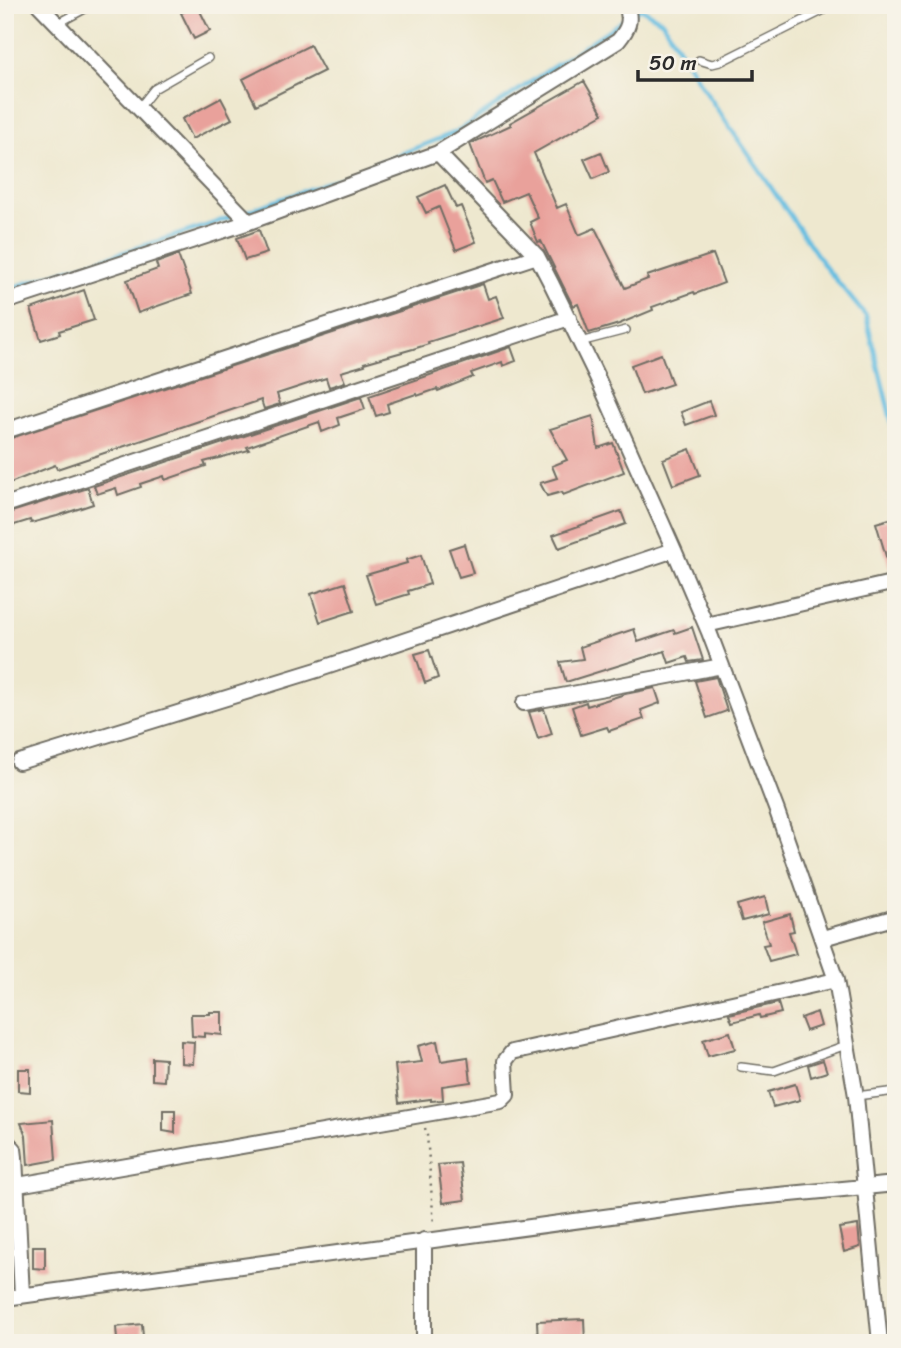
<svg xmlns="http://www.w3.org/2000/svg" width="901" height="1348" viewBox="0 0 901 1348" font-family="Sriracha,sans-serif">
  <style>
    .lines { fill: none; stroke-linecap: round; stroke-linejoin: round }
    .stream { stroke: #64bde1; stroke-width: 4.5 }
    .building { fill: #e9a19b }
    .service-casing { stroke: #6f6d64; stroke-width: 10 }
    .minor-casing { stroke: #6f6d64; stroke-width: 18 }
    .path { stroke: #6f6d64; stroke-width: 2.5; stroke-dasharray: 2 5; stroke-linecap: butt }
    .service { stroke: #fff; stroke-width: 7 }
    .minor { stroke: #fff; stroke-width: 14 }
  </style>
  <rect width="100%" height="100%" fill="#f7f3e8"/>
  <filter id="ink" filterUnits="userSpaceOnUse"><feTurbulence type="fractalNoise" baseFrequency=".0143" numOctaves="2"/><feDisplacementMap in="SourceGraphic" scale="14" xChannelSelector="R" yChannelSelector="G"/><feConvolveMatrix kernelMatrix="1 2 1 2 8 2 1 2 1" color-interpolation-filters="sRGB"/></filter>
  <filter id="wash" filterUnits="userSpaceOnUse"><feTurbulence type="fractalNoise" baseFrequency=".00686" numOctaves="4" result="noise"/><feDisplacementMap in="SourceGraphic" scale="28" xChannelSelector="R" yChannelSelector="G"/><feGaussianBlur stdDeviation="1.57" result="paint"/><feColorMatrix in="noise" values="0 0 0 0 0 0 0 0 0 0 0 0 0 0 0 0 0 1.4 0 .05"/><feComposite in="paint" operator="in"/></filter>
  <g filter="url(#wash)">
    <rect width="100%" height="100%" fill="#eee8cf"/>
    <g class="lines">
      <!-- stream -->
      <path class="stream" d="M632,14l8,-6 22,13 39,64 125,183 40,48 30,124
        M5,290l201,-64 147,-53 103,-41 169,-113"/>
    </g>
    <g id="blocks">
      <!-- building -->
      <path class="building" d="M197,5l13,26 -16,8 -13,-26z
        M310,45l14,26 -68,34 -13,-26z
        M584,81l19,33 -69,39 23,55 9,-4 13,31 16,-7 30,60 23,-9 -1,-3 66,-22 11,29 -29,11 -1,-2 -42,15 1,3 -34,14 -30,9 -11,-29 -5,2 -32,-65 -3,1 -8,-20 8,-4 -12,-26 -24,10 -10,-22 -7,3 -15,-39 41,-19 -1,-2z
        M221,98l11,21 -40,20 -10,-20z
        M601,152l8,20 -16,7 -9,-20z
        M445,185l11,23 5,-2 15,36 -20,8 -17,-43 -13,6 -8,-16z
        M259,230l8,23 -22,7 -8,-22z
        M178,255l14,39 -54,19 -11,-33 31,-11 -2,-6z
        M483,284l5,15 8,-3 8,22 -76,24 1,2 -16,5 -49,14 1,2 -24,7 4,10 -16,5 -3,-9 -49,16 3,10 -16,5 -3,-9 -204,69 -2,-4 -50,20v-17l4,-1 -4,-11v-16z
        M84,290l10,30 -35,11 1,3 -19,6 -10,-31z
        M511,347l5,14 -13,5 -1,-4 -31,11 2,4 -35,14 -1,-2 -20,7 -1,-2 -29,10 2,8 -13,4 -7,-20z
        M661,354l11,30 -30,10 -11,-29z
        M361,397l4,12 -27,9 2,7 -18,7 -3,-10 -72,25 2,3 -45,12 2,4 -41,14 -1,-4 -24,8 1,3 -23,8 -2,-7 -19,6 -3,-8z
        M709,401l5,14 -28,10 -5,-13z
        M593,416l5,32 15,-5 11,29 -61,23 -1,-3 -15,4 -7,-13 17,-5 -5,-12 15,-6 -17,-31z
        M690,449l10,26 -27,10 -10,-26z
        M88,488l5,16 -36,12 -26,7 -1,-3 -25,8v-14z
        M621,511l5,13 -67,24 -6,-13z
        M896,517v56h-5l-15,-50z
        M464,544l9,29 -14,4 -10,-28z
        M421,555l9,29 -22,7 1,3 -33,10 -10,-29 41,-12 -1,-3z
        M345,583l9,28 -34,11 -9,-28z
        M692,627l11,33 -14,2 -2,-5 -18,6 -4,-12 -99,31 -6,-20 23,-3 -3,-12 54,-18 4,13 36,-12 1,3z
        M429,650l9,28 -13,5 -10,-29z
        M716,677l11,34 -20,7 -12,-37z
        M655,688l5,15 -19,7 3,9 -35,12 -2,-4 -26,8 -9,-28 14,-5 1,4 38,-12z
        M544,709l8,25 -14,5 -9,-27z
        M765,897l4,17 -27,7 -5,-16z
        M790,914l4,17 -5,1 7,22 -27,7 -6,-16 6,-1 -7,-22z
        M778,1003l3,10 -21,5 -1,-3 -27,7 -3,-8z
        M210,1012h12v23l-18,-2v4l-12,-1 -1,-22h19z
        M817,1012l4,14 -15,5 -5,-13z
        M730,1032l5,17 -27,7 -5,-16z
        M181,1041l13,1 -1,22 -12,-1z
        M437,1041l4,20 27,-4 3,25 -29,4 1,14 -12,1v-2l-32,4 -4,-38 27,-3 -4,-16z
        M152,1058l13,1 -1,22 -12,-1z
        M823,1060l4,12 -16,5 -3,-12z
        M18,1069h12v23l-12,-1z
        M795,1084l5,16 -27,7 -5,-15z
        M163,1110h12v23l-12,-2z
        M53,1120l3,40 -28,5 -2,-29 -5,-13z
        M460,1163l5,37 -22,3 -5,-38z
        M858,1225l2,22 -16,5 -5,-24z
        M33,1246h12v23l-12,-1z
        M584,1319l1,24h-47l-1,-22z
        M142,1324l1,13 -26,3 -1,-13z"/>
    </g>
  </g>
  <g filter="url(#ink)">
    <use href="#blocks" fill-opacity="0" stroke="#6f6d64" stroke-width="2"/>
    <g class="lines">
      <!-- service casing -->
      <g class="service-casing">
        <path id="service" d="M57,24l35,-19
          M699,60l13,4 8,-2 114,-57
          M139,108l15,-19 54,-31
          M580,342l46,-12
          M741,1067l33,4 72,-26
          M856,1096l40,-5"/>
      </g>
      <!-- minor casing -->
      <g class="minor-casing">
        <path id="minor" d="M39,5l210,217
          M438,153l99,103 15,29 45,92 77,173 35,82 68,179 59,169 20,116 24,247
          M5,302l244,-80 189,-69 180,-112c10,-12 14,-20 8,-36
          M5,431l532,-175
          M5,505l564,-187
          M706,625l190,-43
          M524,703l198,-37
          M19,762l298,-92 357,-120
          M823,938l70,-20
          M5,1140l9,9 1,8 7,138
          M18,1185l483,-84 6,-6 -2,-34 7,-9 324,-72
          M5,1298l732,-99 159,-15
          M424,1343v-103"/>
      </g>
      <!-- path -->
      <path class="path" d="M425,1128l2,7 7,90"/>
      <!-- service -->
      <use href="#service" class="service"/>
      <!-- minor -->
      <use href="#minor" class="minor"/>
    </g>
  </g>
  <!-- margin -->
  <rect width="901" height="1348" fill="none" stroke="#f7f3e8" stroke-width="28"/>
  <!-- scale -->
  <path d="M638 70v10h114v-10" fill="none" stroke="#2b2b2b" stroke-width="3.5"/>
  <text x="649" y="70" font-size="21" fill="#2b2b2b" stroke="#f7f3e8" stroke-width="5" paint-order="stroke">50 m</text>
</svg>
